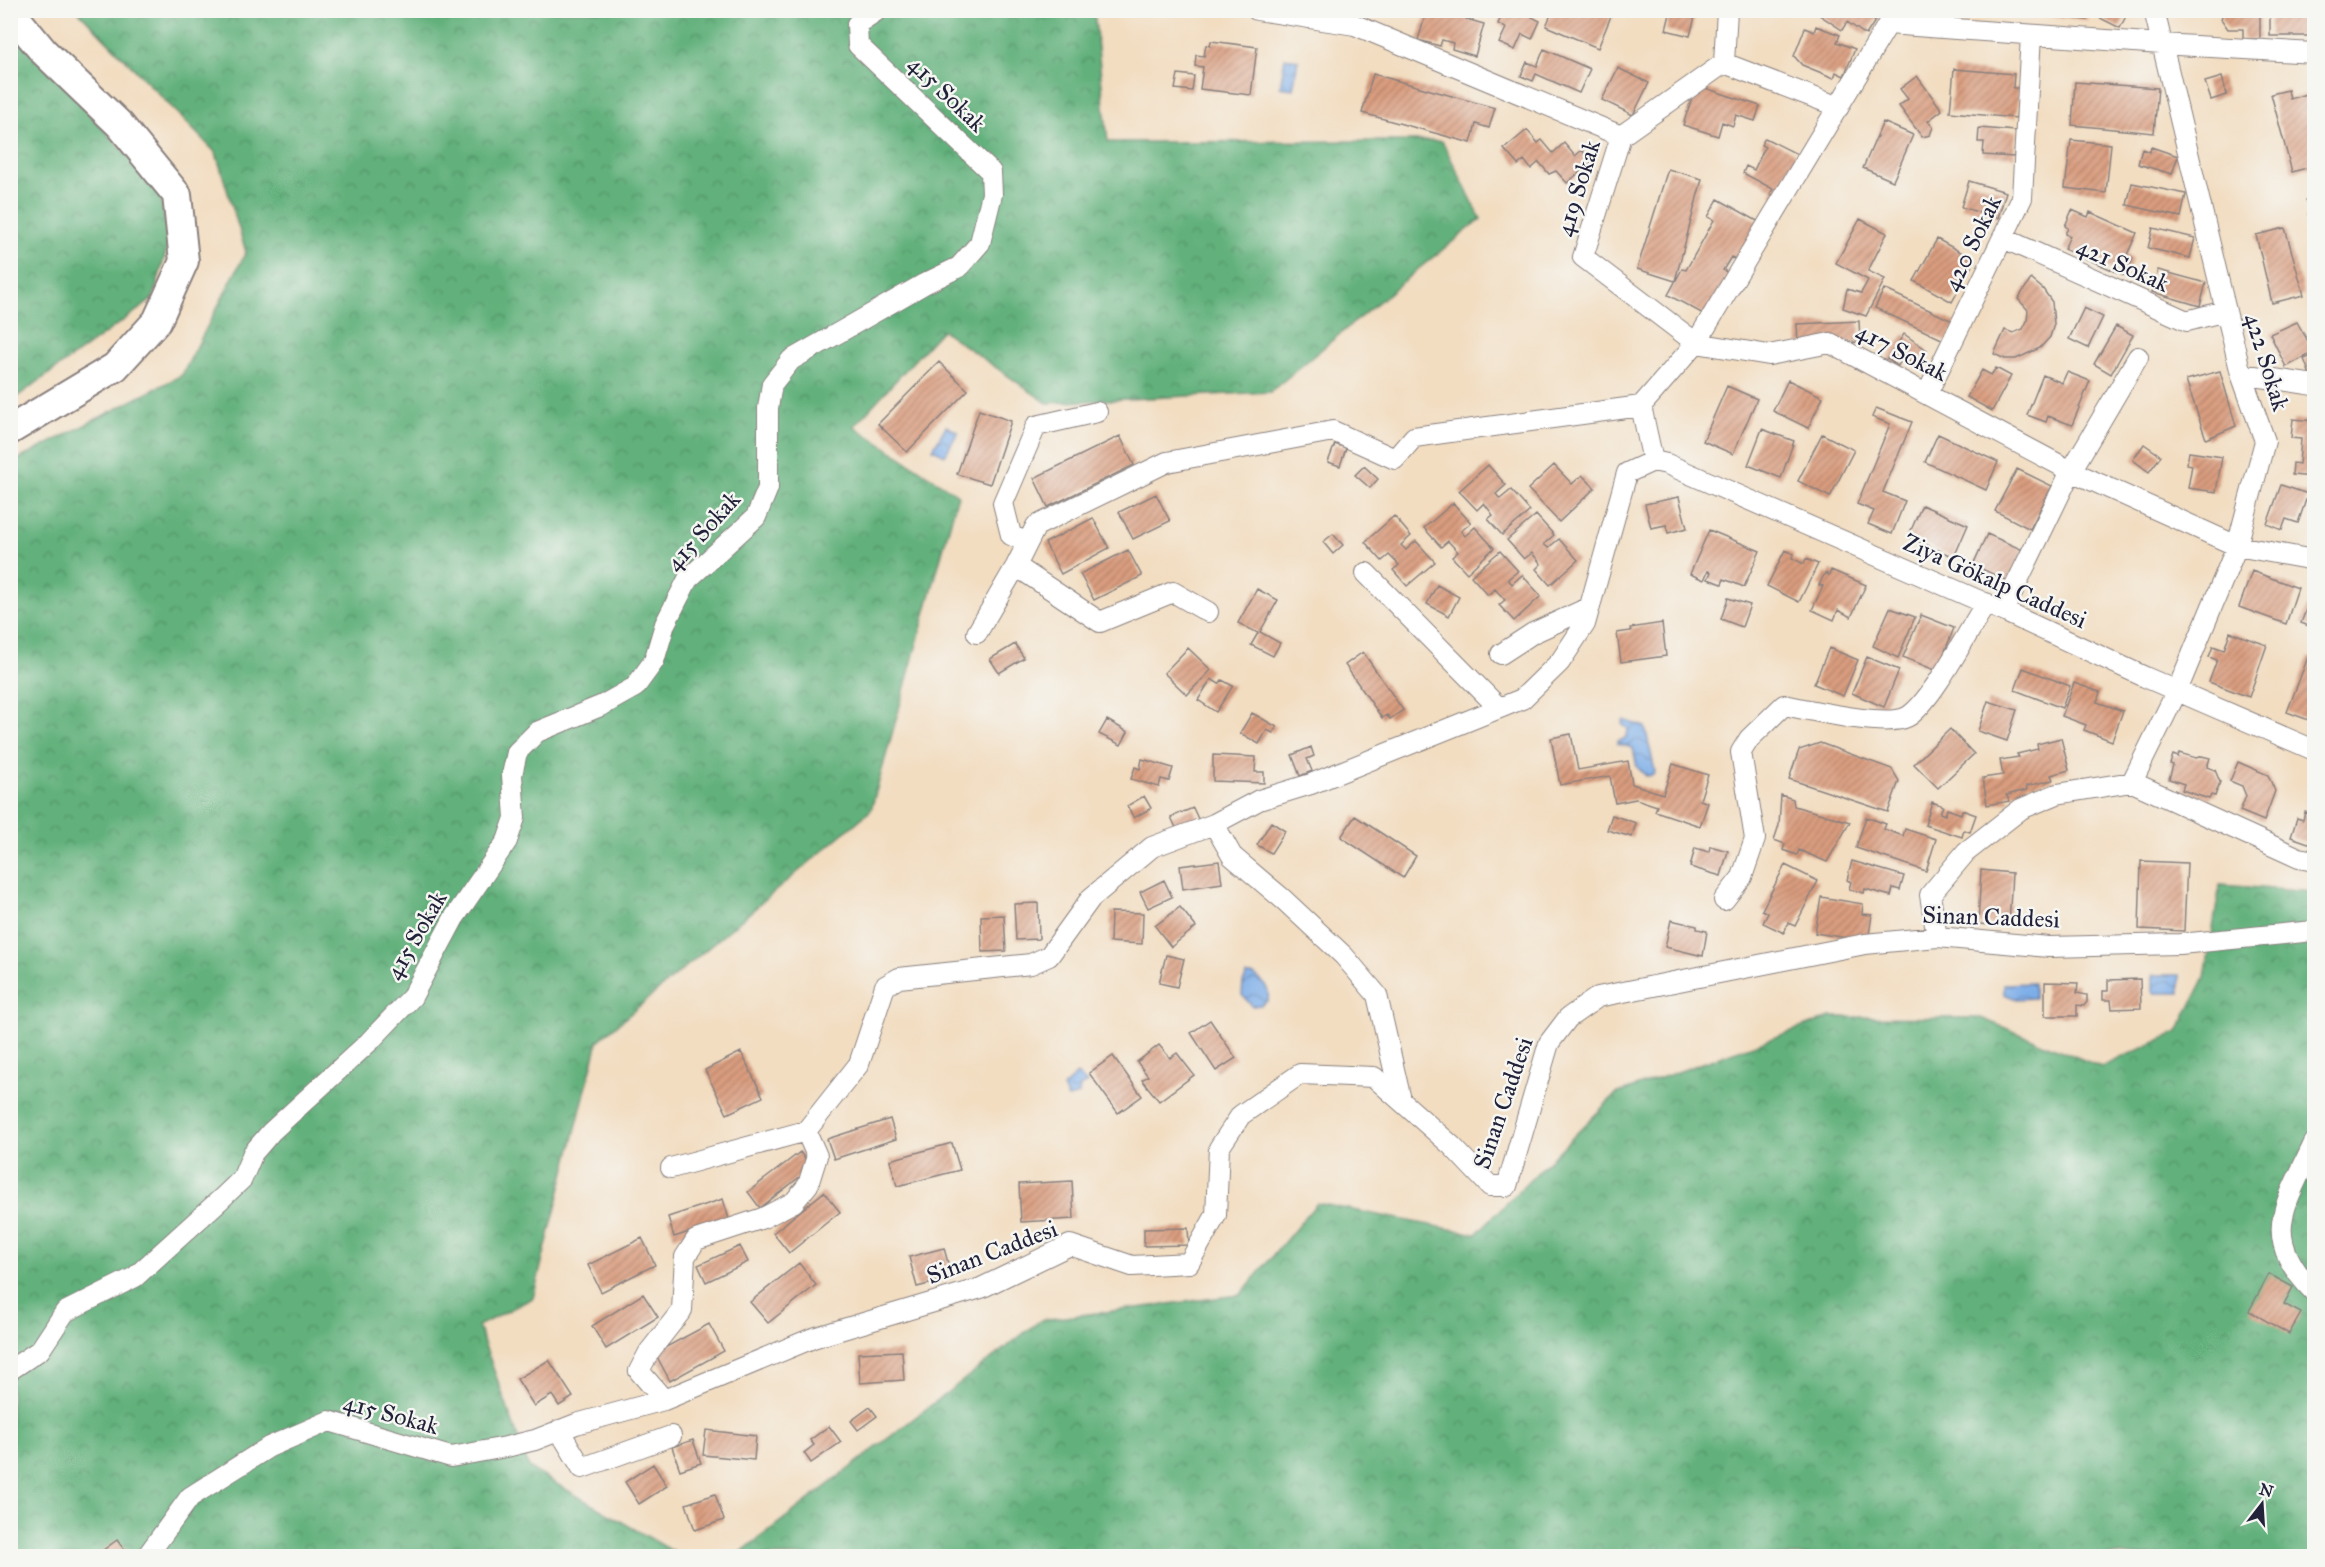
<svg xmlns="http://www.w3.org/2000/svg" width="2325" height="1567" viewBox="0 0 2325 1567" font-family="'IM FELL Great Primer',serif">
  <style>
    .forest { fill: url(#forest-crowns); stroke: #426a5b; stroke-width: 1.5 }
    .water { fill: url(#water-waves); stroke: #506892; stroke-width: 1.5 }
    .building { fill: url(#building-hatch) }
    .lines { fill: none; stroke-linecap: round; stroke-linejoin: round }
    .minor-casing { stroke: #8a807e; stroke-width: 22 }
    .highway-casing { stroke: #8a807e; stroke-width: 32 }
    .minor { stroke: #fff; stroke-width: 20 }
    .highway { stroke: #fff; stroke-width: 28 }
    .labels { text-anchor: middle; stroke-width: 5; stroke-linejoin: round; paint-order: stroke }
    .street-label { font-size: 24px; fill: #22223b; stroke: #f6f6f2 }
  </style>
  <defs>
    <pattern id="forest-crowns" width="20" height="18" patternUnits="userSpaceOnUse" patternTransform="scale(1.5)"><rect width="20" height="18" fill="#62b17b"/><path d="M2 6a3 3 0 1 1 6 0M12 15a3 3 0 1 1 6 0" fill="none" stroke="#509066"/></pattern>
    <pattern id="water-waves" width="16" height="10" patternUnits="userSpaceOnUse" patternTransform="scale(1.5)"><rect width="16" height="10" fill="#7dade8"/><path d="M0 5q4-4 8 0t8 0" fill="none" stroke="#668cbd"/></pattern>
    <pattern id="building-hatch" width="6" height="6" patternUnits="userSpaceOnUse" patternTransform="scale(1.5)"><rect width="6" height="6" fill="#da9d7f"/><path d="M-1 1l2-2M0 6l6-6M5 7l2-2" fill="none" stroke="#b08069"/></pattern>
  </defs>
  <rect width="100%" height="100%" fill="#f6f6f2"/>
  <filter id="ink" filterUnits="userSpaceOnUse"><feTurbulence type="fractalNoise" baseFrequency=".0167" numOctaves="2"/><feDisplacementMap in="SourceGraphic" scale="12" xChannelSelector="R" yChannelSelector="G"/><feConvolveMatrix kernelMatrix="1 2 1 2 8 2 1 2 1" color-interpolation-filters="sRGB"/></filter>
  <filter id="wash" filterUnits="userSpaceOnUse"><feTurbulence type="fractalNoise" baseFrequency=".008" numOctaves="4" result="noise"/><feDisplacementMap in="SourceGraphic" scale="24" xChannelSelector="R" yChannelSelector="G"/><feGaussianBlur stdDeviation="1.35" result="paint"/><feColorMatrix in="noise" values="0 0 0 0 0 0 0 0 0 0 0 0 0 0 0 0 0 1.4 0 .05"/><feComposite in="paint" operator="in"/></filter>
  <g filter="url(#wash)">
    <rect width="100%" height="100%" fill="#f2ddc1"/>
    <!-- forest -->
    <path class="forest" d="M78,11h1016l14,131 334,-1 39,78 -64,51 -147,122 -223,11 -105,-73 -88,96 104,69 -87,315 -273,231 -65,257 -55,28 51,142 152,88h-670v-1093l171,-88 64,-123 -30,-99z
      M10,24l149,167 10,50 -16,58 -142,102z
      M2220,885l94,7v664h-1578l305,-236 199,-25 77,-92 159,31 140,-140 215,-77 150,1 120,49 77,-35 27,-55z"/>
    <!-- water -->
    <path class="water" d="M1285,58l13,2 -5,29 -13,-2z
      M946,426l12,6 -13,23 -12,-6z
      M1624,720l21,7 10,44 -2,4 -7,1 -9,-9 -4,-19 -16,-4 1,-3c7,-2 10,-4 10,-12l-6,-5z
      M1247,975h7c10,7 16,13 14,25l-7,5 -9,1 -10,-11 1,-12z
      M2153,975h27v18h-27z
      M2034,983v15l-18,1 -12,-5v-10z
      M1077,1074l10,9 -7,4 -1,8 -11,3 -5,-10z"/>
    <g id="blocks">
      <!-- building -->
      <path class="building" d="M1427,10l21,3v-3h17l3,2 -2,7 18,5 -9,32 -23,-7 1,-6 -11,-3 -2,6 -22,-6z
        M1504,10h31l-3,7 8,4 -8,18 -10,-5 -7,16 -16,-7 7,-15 -8,-4z
        M1553,10h58l2,1 -15,37 -52,-22z
        M1671,10l25,3 -6,23 -24,-6z
        M1812,10h70l-16,25 -19,-13 -5,8z
        M1990,10h25v4l-25,-1z
        M2026,10h62l-1,10 -62,-7z
        M2104,10h25l-9,18 -20,-10z
        M2224,10h36v29h-17v-10h-15l-7,-10z
        M2270,10h39v26h-39z
        M1816,26l24,9 -3,7 18,7 -11,27 -8,-4 -2,6 -32,-13 -8,-9 11,-28 9,4z
        M1211,41l46,6 -6,48 -51,-6 3,-22 -8,-1 1,-11 8,1 2,-11 4,1z
        M1544,49l46,20 -11,24 -43,-19 -3,7 -12,-5 6,-14 10,4z
        M1618,68l31,15 -16,32 -31,-15z
        M1954,69l60,5 -1,14h6l-3,30 -66,-6z
        M1178,74l16,2 -2,15 -17,-2z
        M1373,74l122,34 -6,20 -13,-4 -5,19 -109,-30z
        M1917,76l25,34 -14,11 5,6 -3,8 -8,2 -23,-31 9,-7 -8,-10z
        M2222,77l5,18 -16,5 -6,-18z
        M2075,82l83,6 -4,45 -82,-8z
        M1696,85l64,21 -5,15 -19,-6 -3,11 -11,-4 -4,14 -35,-11z
        M2288,90l2,9 19,-6 5,21v52l-22,6 -21,-78z
        M1883,122l30,13 -20,46 -30,-13z
        M1979,128l37,3 -2,26 -31,-2 1,-13h-6z
        M1527,130l11,13 4,-3 11,13 11,-10 11,13 7,-6 10,12 -25,21 -11,-12 -7,3 -10,-12 -8,7 -7,-9 -6,5 -14,-16z
        M1765,138l32,16 -13,26 -5,19 -9,-5 3,-5 -30,-16 3,-7 8,4 11,-23 -4,-2z
        M2071,140l40,4 -5,49 -41,-5z
        M2151,147l27,9 -6,18 -34,-10 4,-15 8,3z
        M1668,169l34,10 -27,102 -38,-12z
        M1969,181l37,11 -8,26 -37,-11z
        M2132,183l54,11 -5,23 -54,-12z
        M2314,196v30l-6,-12 4,-3 -6,-11z
        M1718,199l43,24 -21,38 -9,-4 -8,13 7,4 -23,42 -39,-21 14,-26 4,1 28,-50 -6,-3z
        M2072,210l16,7 2,-5 47,21 -10,22 6,3 -7,18 -62,-27 6,-13 -5,-2 3,-6 -3,-2z
        M1860,219l27,14 -19,38 17,8 -19,37 -23,-8 4,-19 14,4 7,-13 -32,-17z
        M2153,228l42,10 -5,20 -42,-10z
        M2285,228l19,67 -32,8 -16,-68z
        M1937,239l38,21 -23,42 -38,-21z
        M2158,270l48,13 -6,23 -48,-14z
        M2031,279l12,10 9,13 2,22 -4,13 -10,11 -24,11h-11l-11,-5 11,-24 8,3 10,-4 4,-8 1,-11 -10,-11z
        M1884,289l73,34 -9,19 -73,-34z
        M2084,308l19,9 -15,31 -19,-9z
        M1859,321l1,21 -62,2 -1,-20z
        M2297,322l17,30 -28,15 -16,-33z
        M2116,326l17,9 -22,39 -17,-10z
        M1904,334l23,16 -10,16 -14,-9 -5,9 -11,-7z
        M2314,355v24l-2,1 -8,-21z
        M939,362l29,28 -61,62 -29,-28z
        M1996,368l15,8 -19,35 -25,-14 15,-27 9,5z
        M2220,371l16,55 -30,13 -20,-59z
        M2067,372l23,9 -18,44 -24,-9 -2,6 -19,-7 16,-40 19,8z
        M1788,380l35,17 -15,31 -35,-17z
        M1727,386l30,13 -24,55 -30,-13z
        M1876,408l36,14 -29,70 22,9 -13,33 -24,-10 6,-13 -17,-7 33,-80 -18,-7z
        M979,410l32,11 -21,63 -33,-10z
        M2293,419l21,2v56l-22,-2 1,-12 6,1 2,-25 -10,-1z
        M1762,429l32,12 -13,37 -33,-13z
        M1822,434l32,16 -24,47 -32,-16z
        M1938,434l60,28 -12,28 -61,-28z
        M1120,436l14,29 -86,42 -14,-29z
        M1335,444l11,4 -6,18 -12,-4z
        M2144,444l17,12 -12,16 -16,-12z
        M2189,452l33,5 -6,35 -28,-4 4,-23 -5,-1z
        M1488,465l18,20 -10,9 4,5 11,-9 19,21 -28,24 -14,-16 5,-4 -9,-12 -7,7 -18,-19z
        M1554,465l18,19 10,-9 13,13 -36,34 -31,-33z
        M1364,466l14,13 -8,9 -15,-13z
        M2017,469l35,17 -22,43 -35,-18z
        M2281,485l27,9 -10,29 -12,-4 -4,11 -15,-6z
        M1156,494l14,27 -37,18 -14,-27z
        M1679,497l8,31 -19,5 -2,-8 -15,3 -6,-24z
        M1453,503l18,20 -10,8 4,5 10,-9 19,21 -27,25 -15,-16 6,-5 -10,-11 -7,6 -17,-19z
        M1922,505l46,20 -14,32 -46,-20z
        M1536,515l18,20 -10,9 4,4 11,-9 19,21 -28,25 -14,-16 5,-5 -9,-11 -8,6 -17,-19z
        M1394,516l17,20 -10,9 5,5 10,-9 19,21 -28,24 -14,-16 6,-5 -10,-10 -7,6 -17,-19z
        M1093,518l16,30 -48,26 -16,-31z
        M1709,530l51,21 -16,36 -20,-8 -2,5 -14,-5 3,-7 -3,-1 -4,9 -14,-6z
        M1333,534l10,11 -10,9 -10,-12z
        M1987,534l36,16 -15,31 -35,-16z
        M1128,550l14,26 -48,24 -14,-26z
        M1785,550l9,4 -2,4 12,6 2,-5 12,5 -19,38 -32,-16z
        M1500,551l18,20 -10,8 4,5 10,-9 19,21 -27,25 -15,-16 6,-5 -10,-11 -7,6 -17,-19z
        M1831,570l35,15 -15,32 -13,-7 -4,10 -22,-10 11,-24 -4,-1 6,-12 4,2z
        M2252,571l46,17 -12,36 -47,-17z
        M1437,585l22,12 -10,19 -22,-12z
        M1257,589l21,11 -18,32 20,11 -7,13 -22,-11 7,-12 -20,-10z
        M2314,589v39l-13,-5z
        M1728,598l22,7 -8,22 -21,-8z
        M1890,608l25,9 -17,41 -25,-12z
        M1921,615l33,13 -17,43 -34,-14z
        M1662,623l4,33 -45,6 -4,-29 14,-2 -1,-3z
        M2230,632l37,13 -18,52 -40,-15 8,-22 -8,-3 4,-11 11,4z
        M1015,644l9,14 -25,15 -9,-14z
        M1188,648l23,22 -24,25 -23,-22z
        M1829,648l29,12 -15,36 -29,-12z
        M1363,652l40,58 -13,9 -3,-4 -5,3 -37,-53z
        M1867,657l32,13 -15,37 -32,-14z
        M2308,657l6,2v63l-27,-10z
        M2023,668l47,18 -8,22 -47,-18z
        M1211,679l8,5 3,-4 11,6 -17,26 -18,-12z
        M2074,683l26,9 -3,10 26,9 -11,30 -28,-11 2,-5 -24,-9z
        M1988,701l29,9 -10,31 -29,-10z
        M1252,713l25,14 -4,6 -6,-3 -8,14 -19,-11z
        M1107,720l21,12 -7,13 -22,-11z
        M1950,729l24,25 -36,34 -24,-24z
        M1571,734l7,36 50,-9 4,23 31,10 10,-30 35,11 -8,25 8,3 -8,23 -45,-15 2,-5 -21,-7 -21,4 -5,-27 -50,9 -9,-47z
        M2061,738l8,32 -18,5 2,5 -27,6 1,4 -21,5 4,6 -23,4 -4,-27 20,-3 -3,-15 19,-3 -2,-3 21,-5 -1,-5z
        M1820,743l72,26 7,12 -11,31 -99,-33 10,-29z
        M1311,747l3,9 -7,3 5,12 -12,5 -8,-21z
        M2179,753l17,5 6,-2 8,2 -3,9 8,3 5,12 -5,14 -4,-1 -2,4 -27,-9 2,-6 -15,-5 4,-14 -3,-1 3,-9 5,2z
        M1213,755l43,2 -1,15h9v11l-51,-2z
        M1142,759l31,9 -4,13 -8,-2 -2,8 -28,-8 4,-12 5,2z
        M2238,762l30,13 7,16 -11,30 -24,-10 6,-15 -4,-10 -12,-5z
        M1781,795l12,4 1,7 56,16 -23,40 -28,-12 -2,5 -14,-5 2,-6 -11,-4 5,-15z
        M1144,796l7,12 -17,10 -7,-12z
        M1932,802l11,4 -3,7 5,2 2,-6 14,5 1,-4 14,5 -6,17 -6,-2 -2,7 -37,-12z
        M1193,808l7,15 -22,9 -7,-15z
        M2305,812l9,3v30l-23,-8 6,-19 6,2z
        M1612,815l24,8 -4,14 -25,-7z
        M1355,816l61,40 -13,22 -62,-41z
        M1866,817l20,7 -2,5 19,7 2,-7 31,10 -10,32 -70,-23z
        M1271,822l14,9 -14,22 -14,-8z
        M1710,846l18,5 -7,25 -31,-9 5,-19 14,4z
        M1219,861l3,22 -39,6 -3,-23z
        M1852,861l52,15 -4,14 -7,-2 -2,8 -26,-7 -1,4 -15,-4 2,-7 -4,-2z
        M2141,861l46,2 -3,68 -45,-2z
        M1785,865l33,16 -23,45 -7,-3 -4,10 -21,-10 5,-10 -6,-3z
        M1981,870l31,3 -3,53 -31,-2z
        M1164,880l8,17 -24,11 -8,-16z
        M1821,897l42,7 -1,10 10,1 -4,26 -53,-8z
        M1038,903l1,36 -23,1 -2,-36z
        M1180,907l16,20 -25,20 -16,-21z
        M1111,912l32,1 -1,31 -32,-2z
        M1004,915l2,36 -24,1 -1,-36z
        M1671,920l26,6v3l10,2 -4,25 -38,-9z
        M1166,955l18,4 -7,28 -18,-4z
        M2140,979l1,29 -29,1 -1,-9h-8v-9h5v-11z
        M2045,982l33,1 -1,10 10,2v7l-3,4 -7,-1v11h-32z
        M1210,1020l26,38 -20,13 -25,-38z
        M1159,1045l11,13 7,-5 17,22 -35,26 -17,-21 6,-4 -11,-14z
        M741,1052l22,45 -36,17 -22,-44z
        M1113,1056l29,40 -24,17 -29,-40z
        M890,1119l6,20 -62,20 -7,-20z
        M952,1143l8,27 -63,16 -7,-26z
        M800,1152l11,16 -51,40 -12,-16z
        M1072,1181l2,38 -53,3 -2,-38z
        M824,1192l16,20 -51,41 -16,-20z
        M723,1199l6,20 -55,18 -6,-20z
        M1188,1228l1,17 -45,1v-17z
        M642,1238l13,27 -54,27 -13,-27z
        M740,1246l8,16 -42,20 -8,-17z
        M944,1248l8,30 -35,9 -8,-30z
        M799,1263l17,22 -48,38 -18,-21z
        M2269,1274l24,13 -9,17 17,9 -12,21 -40,-23z
        M643,1294l15,23 -52,32 -14,-23z
        M709,1324l15,27 -54,30 -15,-28z
        M902,1351l2,29 -44,3 -2,-30z
        M549,1360l24,37 -14,9 -7,-11 -18,11 -17,-27z
        M870,1407l7,9 -19,14 -7,-9z
        M829,1426l12,16 -30,21 -7,-10 10,-8 -4,-5z
        M706,1430l50,6 -2,24 -51,-5z
        M693,1440l8,23 -21,7 -8,-23z
        M653,1464l14,22 -28,18 -14,-22z
        M715,1494l9,26 -29,10 -9,-26z
        M117,1540l12,16h-34z"/>
    </g>
  </g>
  <g filter="url(#ink)">
    <use href="#blocks" fill-opacity="0" stroke="#8a807e" stroke-width="1.5"/>
    <g class="lines">
      <!-- minor casing -->
      <g class="minor-casing">
        <path id="minor" d="M1257,10l98,15 266,111
          M1727,10l-3,53 -103,73 -38,121 113,86 73,12 61,-12 241,128 166,75 77,14
          M1888,24l273,20 153,9
          M1724,63l115,44
          M2003,238l184,83 38,-10
          M2241,374l73,11
          M1927,394l95,-196 9,-163
          M1653,461l14,3 336,147 142,66 169,73
          M1653,461l-12,-55 55,-63 192,-319 2,-14
          M1027,543l-16,-8 -8,-32 33,-77 61,-14
          M1016,566l84,56 73,-30 35,20
          M1366,573l133,135
          M2003,611l68,-140 67,-114
          M977,633l39,-67 20,-40 131,-64 166,-31 62,28 19,-22 227,-31
          M1501,654l32,-21 57,-26
          M2132,782l45,-91 60,-145 28,-105 -24,-67 -87,-364
          M1214,824l18,32 52,44 60,56 33,39 24,105
          M1724,900l18,-23 13,-38 -14,-87 8,-13 35,-34c25,5 102,23 123,12 23,-12 63,-89 79,-114
          M1937,937l-7,-42 36,-43 55,-43 36,-15 75,-12 167,76 15,3
          M2314,1143c-28,62 -56,92 0,149
          M671,1168l135,-37 53,-67 26,-78 14,-8 132,-14 18,-8 42,-58 61,-51 62,-23 45,-24 52,-16 211,-85 38,-37 25,-38 42,-151 26,-12
          M10,1370l30,-20 25,-38 70,-35 86,-78 21,-20 11,-26 18,-21 98,-90 43,-45 42,-79 53,-77 8,-23 -3,-43 5,-23 20,-20 66,-27 32,-18 19,-26 11,-37 23,-45 68,-62 12,-29v-80l4,-24 19,-24 133,-76 35,-17 21,-24 12,-49 -1,-22 -133,-127 -1,-21 21,-14
          M664,1400l-25,-29 10,-19 33,-42 3,-53 11,-17 67,-22 31,-16 14,-17 9,-29 -11,-25
          M559,1430l23,38 89,-32
          M147,1556l43,-59 79,-50 60,-26 122,36 55,-10 29,-7 41,-16 88,-24 149,-62 168,-50 89,-43 62,21 57,-3 27,-48 3,-67 22,-33 59,-41 74,3 78,69 38,40h17l42,-143 19,-25 30,-21 267,-53 72,-7 112,10 131,-3 134,-13"/>
      </g>
      <!-- highway casing -->
      <g class="highway-casing">
        <path id="highway" d="M10,11l33,40 77,74 57,70 7,66 -27,60 -42,46 -105,63"/>
      </g>
      <!-- minor -->
      <use href="#minor" class="minor"/>
      <!-- highway -->
      <use href="#highway" class="highway"/>
    </g>
  </g>
  <g class="labels">
    <!-- street labels -->
    <g class="street-label">
      <text transform="translate(947 94) rotate(44)" y="8">415 Sokak</text>
      <text transform="translate(1578 188) rotate(-73)" y="8">419 Sokak</text>
      <text transform="translate(1972 243) rotate(-64)" y="8">420 Sokak</text>
      <text transform="translate(2123 265) rotate(24)" y="8">421 Sokak</text>
      <text transform="translate(1902 352) rotate(27)" y="8">417 Sokak</text>
      <text transform="translate(2267 362) rotate(73)" y="8">422 Sokak</text>
      <text transform="translate(703 531) rotate(-48)" y="8">415 Sokak</text>
      <text transform="translate(1995 581) rotate(24)" y="8">Ziya Gökalp Caddesi</text>
      <text transform="translate(1991 917) rotate(2)" y="8">Sinan Caddesi</text>
      <text transform="translate(416 935) rotate(-60)" y="8">415 Sokak</text>
      <text transform="translate(1503 1103) rotate(-71)" y="8">Sinan Caddesi</text>
      <text transform="translate(992 1252) rotate(-21)" y="8">Sinan Caddesi</text>
      <text transform="translate(391 1414) rotate(15)" y="8">415 Sokak</text>
    </g>
  </g>
  <!-- margin -->
  <rect width="2325" height="1567" fill="none" stroke="#f6f6f2" stroke-width="36"/>
  <!-- north arrow -->
  <g transform="translate(2262 1504) rotate(17)" stroke="#f6f6f2" stroke-width="4.5" paint-order="stroke">
  <path d="M0-4.5L10 22L0 15L-10 22Z" fill="#22223b"/>
  <text y="-9" font-size="16" font-weight="bold" text-anchor="middle" fill="#22223b">N</text>
  </g>
</svg>
